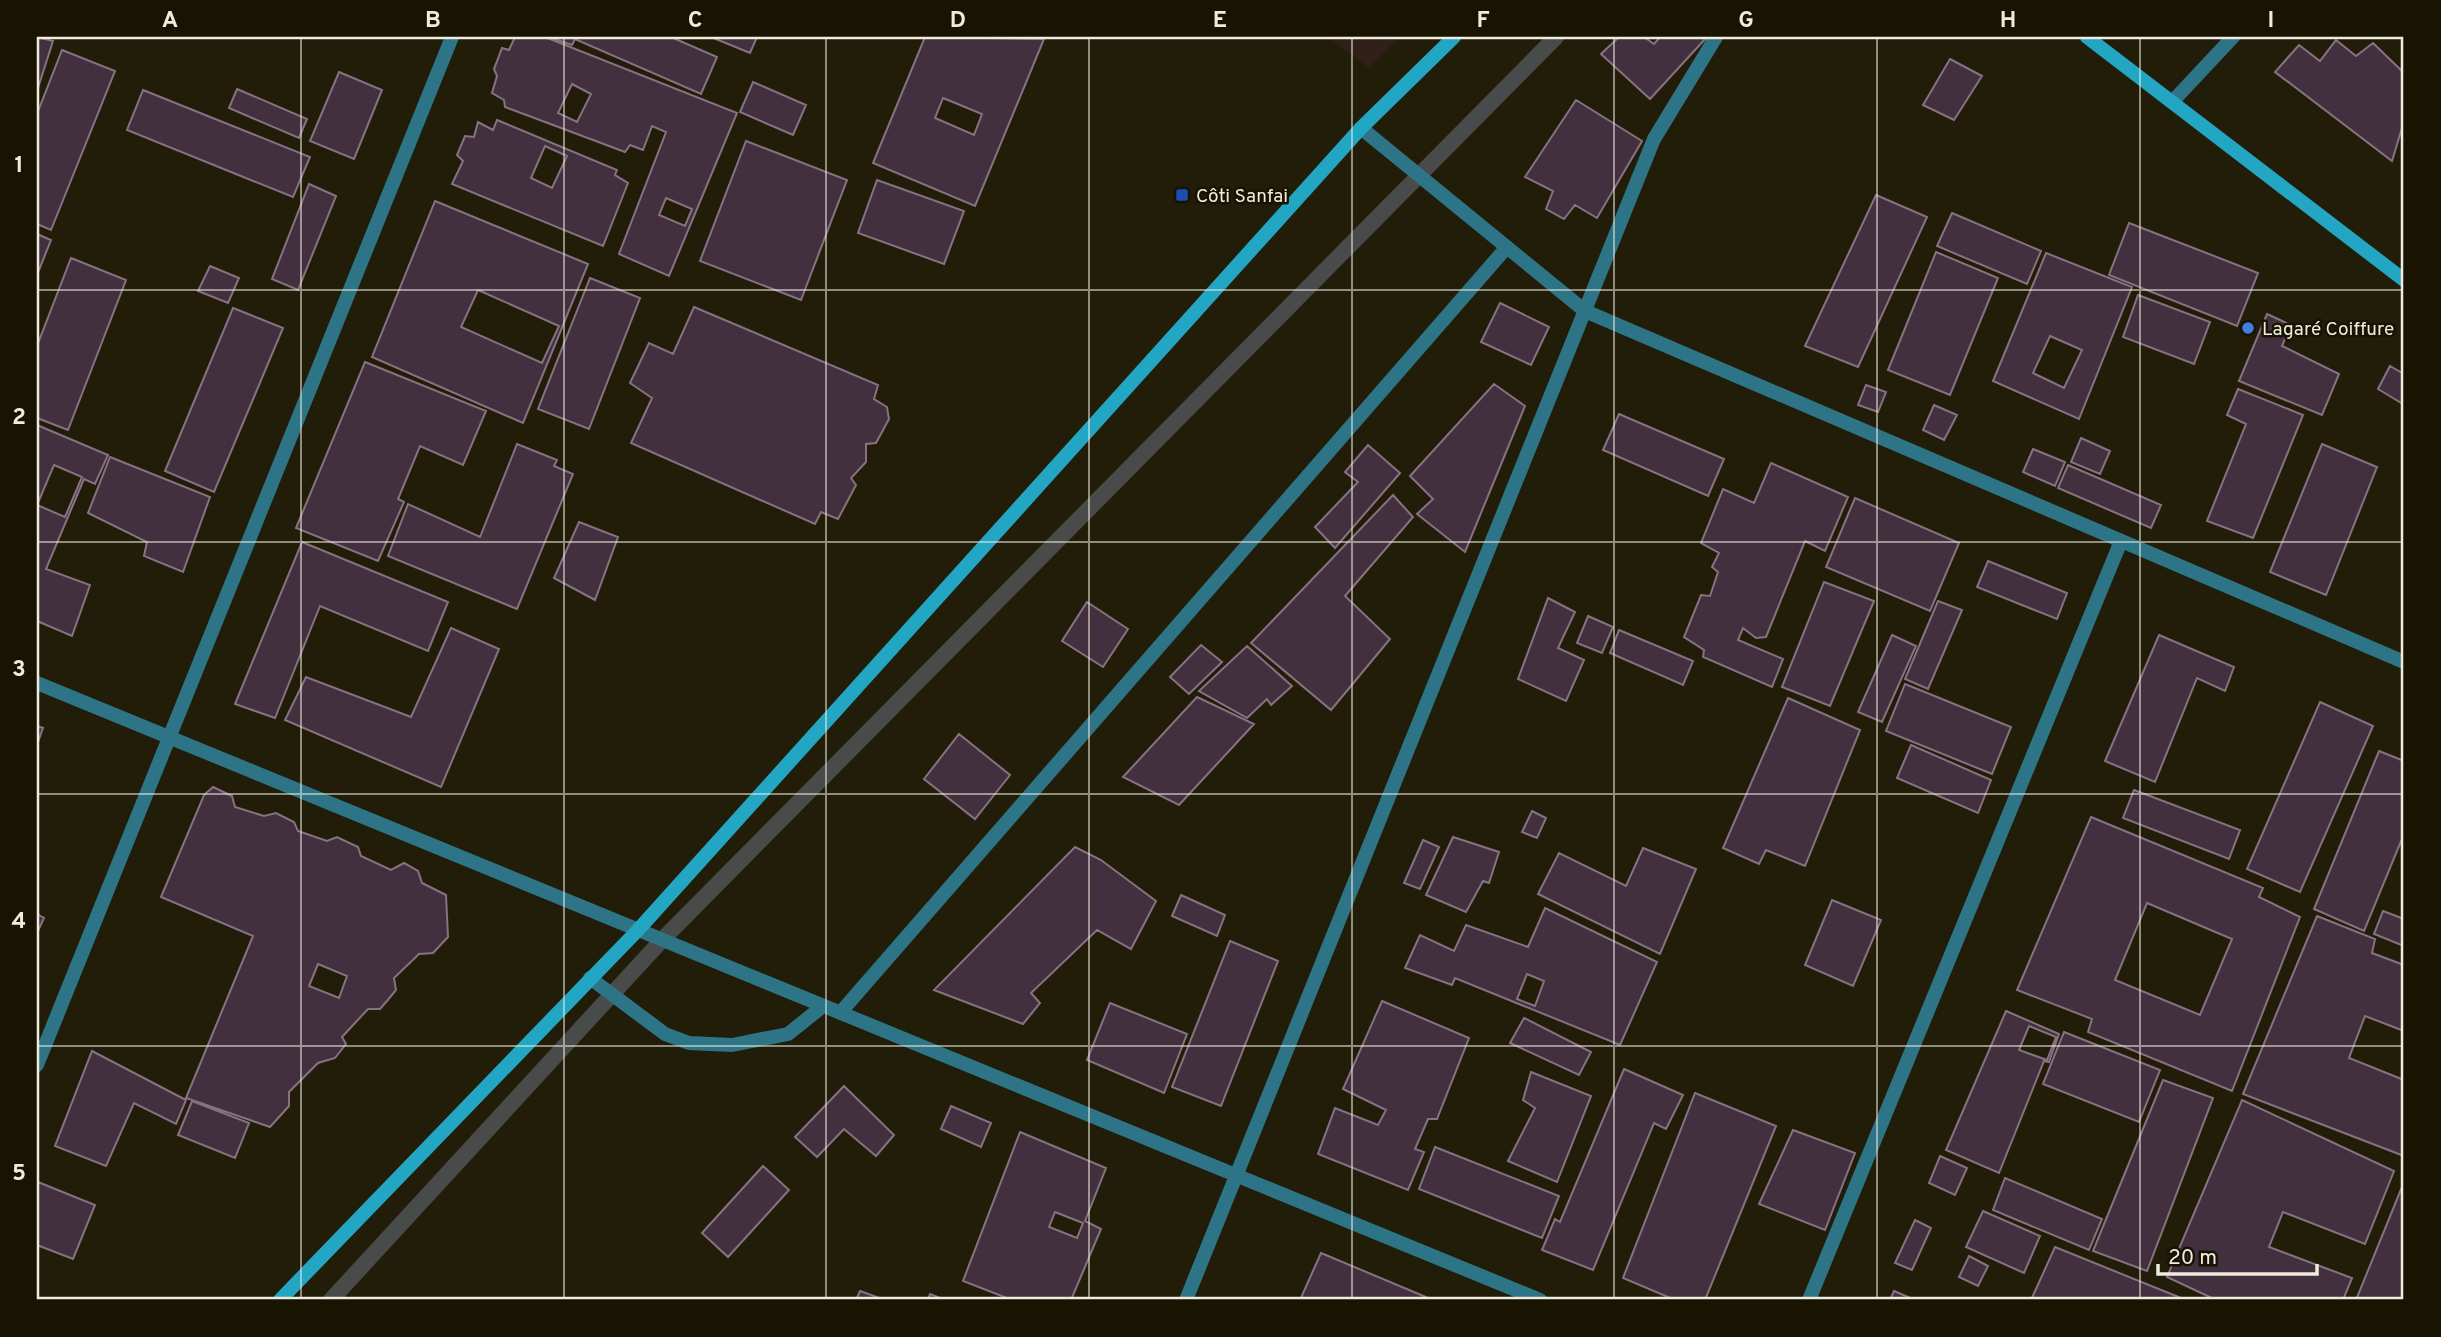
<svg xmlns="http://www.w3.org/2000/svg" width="2441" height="1337" viewBox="0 0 2441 1337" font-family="Overpass,sans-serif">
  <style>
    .commercial { fill: #302017 }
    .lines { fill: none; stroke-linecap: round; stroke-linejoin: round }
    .stream { stroke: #484b4a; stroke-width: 16 }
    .building { fill: #42303e; stroke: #877282; stroke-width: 2; fill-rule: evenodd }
    .service { stroke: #2d7486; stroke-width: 14 }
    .minor { stroke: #2d7486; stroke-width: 14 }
    .secondary { stroke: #22a6c3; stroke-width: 14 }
    .grid { fill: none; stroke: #efebde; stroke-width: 2; stroke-opacity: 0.55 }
    .transit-dot { fill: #1a4fb4; stroke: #191302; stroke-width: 2.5 }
    .shop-dot { fill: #3f7fe0; stroke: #191302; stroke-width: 2.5 }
    .labels { text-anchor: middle; stroke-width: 5; stroke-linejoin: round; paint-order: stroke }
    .poi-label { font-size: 19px; fill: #efebde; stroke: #191302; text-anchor: start }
    .neatline { fill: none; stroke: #efebde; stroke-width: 2.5 }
    .grid-label { font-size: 23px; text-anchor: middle; font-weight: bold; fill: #efebde }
  </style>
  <rect width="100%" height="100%" fill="#221d08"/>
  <!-- commercial -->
  <path class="commercial" d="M1327,37h73l-31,31z"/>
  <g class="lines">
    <!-- stream -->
    <path class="stream" d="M331,1300l331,-360 894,-903"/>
  </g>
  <!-- building -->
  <path class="building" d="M37,37l16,4 -16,50z
    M515,37h30l192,76 -68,163 -50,-22 47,-122 -14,-6 -9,24 -13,-5 -5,7 -120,-45 -1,-7 -12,-7 5,-17 -3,-7 8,-21 7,2zM572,84l19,10 -14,28 -19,-9zM666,198l26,11 -7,17 -26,-11z
    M549,37h122l46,20 -16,37 -126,-55 -3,6z
    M711,37h46l-7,16z
    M925,37l119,2 -69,167 -102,-43zM943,98l39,16 -8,21 -39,-17z
    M1619,37h25l10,7 6,-7h47l-57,62 -49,-45z
    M2336,40l20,16 17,-13 31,30v48l-12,40 -117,-89 24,-27 21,16z
    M62,50l53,21 -64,159 -14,-6v-110z
    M1950,59l32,17 -28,44 -31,-15z
    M339,72l43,18 -28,69 -44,-18z
    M753,82l53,23 -13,30 -53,-23z
    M237,89l70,30 -8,19 -70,-30z
    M143,90l167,67 -17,40 -166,-67z
    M1576,100l66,41 -45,77 -22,-13 -11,14 -18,-10 7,-18 -28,-14z
    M497,120l120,50 -2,5 13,8 -25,63 -151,-62 11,-23 -6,-6 8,-19 9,1 4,-15 15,8zM545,146l22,10 -15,32 -21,-10z
    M746,141l101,39 -46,120 -101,-39z
    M877,180l87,31 -20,53 -86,-31z
    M309,184l27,12 -38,94 -26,-11z
    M1876,195l51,22 -69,150 -53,-21z
    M435,201l153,63 -65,159 -151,-66zM478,290l81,36 -17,37 -81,-36z
    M1952,213l89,38 -14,33 -90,-38z
    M2129,223l129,50 -21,53 -128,-51z
    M37,234l14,6 -12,30 -2,-1z
    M1936,252l62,26 -48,117 -62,-25z
    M2046,253l86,34 -53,132 -86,-38zM2050,336l32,14 -18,38 -31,-15z
    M71,258l55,22 -58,150 -31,-12v-72z
    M210,266l29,12 -11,25 -30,-12z
    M590,278l50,20 -51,131 -51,-20z
    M2138,295l72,27 -16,42 -71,-27z
    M1500,303l49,24 -18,38 -50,-23z
    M694,307l184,78 -4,14 13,8 2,12 -13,24 -10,1v18l-15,16 5,7 -18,34 -17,-7 -6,12 -184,-81 21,-45 -22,-15 19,-40 24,11z
    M233,308l50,20 -69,164 -49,-21z
    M2267,314l24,11 -9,21 57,28 -17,41 -83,-34z
    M365,362l121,49 -23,54 -43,-19 -22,53 6,3 -26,59 -82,-33z
    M2390,366l14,8 -1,30 -25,-15z
    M1494,384l31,22 -60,146 -48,-38 16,-15 -23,-23z
    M1866,385l20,7 -8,20 -20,-7z
    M2238,389l65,26 -50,123 -46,-17 39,-97 -19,-9z
    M1934,405l23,10 -13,25 -21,-10z
    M1619,414l105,45 -16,37 -105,-46z
    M37,425l71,30 -13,29 -11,-5 -38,90 44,16 -18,51 -35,-15zM54,465l28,12 -17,40 -28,-12z
    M2081,438l29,13 -10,23 -29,-12z
    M517,444l40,16 -3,6 19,8 -56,135 -129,-53 20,-52 72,33z
    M2322,444l55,23 -51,128 -56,-23z
    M1368,445l32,28 -65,75 -20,-21 43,-45 -13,-10z
    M2033,449l32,13 -10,24 -32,-14z
    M110,457l100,40 -27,75 -39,-16 3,-14 -59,-29z
    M1771,463l77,34 -23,54 -20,-10 -39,96 -10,1 -13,-10 -5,12 45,19 -11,28 -69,-30 1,-7 -20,-13 17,-42 9,1 8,-24 -6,-5 7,-14 -18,-10 22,-54 31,14z
    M2068,465l93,40 -10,23 -93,-40z
    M1393,495l20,22 -68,79 45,43 -59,71 -80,-67z
    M1855,498l104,45 -29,68 -104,-44z
    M579,522l39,15 -23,63 -41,-22z
    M302,542l146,60 -20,49 -108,-45 -45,112 -40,-14z
    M1988,561l79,32 -10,26 -80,-32z
    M1824,582l50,19 -44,105 -48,-19z
    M1548,598l27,14 -17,36 26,12 -18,41 -48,-22z
    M1938,601l24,9 -34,79 -23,-10z
    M1087,602l41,27 -25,38 -41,-26z
    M1588,616l25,11 -11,26 -25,-10z
    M451,628l48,21 -58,138 -156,-67 21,-43 105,40z
    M1619,630l74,31 -10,24 -73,-32z
    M1892,635l24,11 -34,76 -24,-10z
    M2159,635l75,32 -9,24 -28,-13 -42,104 -50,-21z
    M1201,645l21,17 -33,32 -19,-17z
    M1247,646l45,40 -21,19 -4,-6 -20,19 -48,-27z
    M1905,684l106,43 -19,47 -106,-43z
    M1197,697l57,27 -75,81 -56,-28z
    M1788,698l72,32 -55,136 -39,-16 -7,14 -36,-16z
    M2320,702l53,24 -73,166 -53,-23z
    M37,726l6,2 -6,17z
    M959,734l51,41 -35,44 -51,-40z
    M1911,745l80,35 -13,33 -81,-35z
    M2379,751l25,10v73l-40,97 -50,-22z
    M213,787l19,9 3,11 29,9 12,-3 18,9 4,9 29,10 10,-4 21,10 3,9 30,14 13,-7 14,8 4,12 24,12 2,42 -15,16 -14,1 -25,24 2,12 -9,11 -7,8h-12l-26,28 4,7 -11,14 -17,5 -29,29v14l-19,21 -84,-29 67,-162 -92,-39 43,-102zM318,964l29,12 -8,22 -30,-12z
    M2134,790l106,40 -11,29 -106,-41z
    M1532,811l14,7 -9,20 -15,-6z
    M2091,817l172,71 -4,9 41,20 -68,174 -144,-59 4,-13 -75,-29zM2147,903l85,36 -32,76 -85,-35z
    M1453,837l46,15 -10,31 -6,-2 -17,31 -40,-17z
    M1423,840l16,7 -19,42 -16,-6z
    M1075,847l26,13 55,41 -25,48 -34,-19 -66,63 9,10 -17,21 -89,-34z
    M1643,848l53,21 -36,85 -122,-60 21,-41 67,33z
    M1181,895l44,20 -8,21 -45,-20z
    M1832,900l49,20 -28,66 -48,-21z
    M1545,908l112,54 -37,83 -165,-67 -3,7 -47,-17 15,-33 34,16 12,-26 62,22zM1527,974l17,7 -9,25 -18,-7z
    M2383,911l21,8v27l-30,-12z
    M37,914l7,4 -7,15z
    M2317,916l58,23 -3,14 32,12v66l-39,-15 -16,42 55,22v76l-161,-62z
    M1230,941l48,20 -57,145 -49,-19z
    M1382,1001l87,37 -32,81h-9l-13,30 9,3 -16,38 -90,-36 17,-46 43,17 8,-15 -43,-21z
    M1110,1003l77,31 -23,59 -77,-33z
    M2006,1011l53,23 -10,28 -5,-1 -45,112 -53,-23zM2029,1026l27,11 -9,23 -28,-10z
    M1524,1018l67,34 -12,23 -69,-32z
    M2064,1032l96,38 -21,52 -96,-38z
    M92,1051l94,49 -10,24 -42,-21 -28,63 -51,-20z
    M1624,1069l59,26 -17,34 -12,-6 -61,147 -51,-20 13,-31 5,3z
    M1531,1072l60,24 -34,86 -49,-21 27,-53 -12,-8z
    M2163,1080l50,18 -66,173 -54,-20z
    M844,1086l50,49 -18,21 -32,-27 -27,28 -22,-20z
    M1695,1093l81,33 -71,174h-30l-52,-22z
    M2242,1100l152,71 -29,73 -82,-32 -14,35 83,31 -9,22h-127l-49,-23z
    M192,1101l57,22 -14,35 -57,-23z
    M951,1106l40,17 -10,24 -40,-18z
    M1793,1130l62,23 -30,77 -66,-26z
    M1020,1132l86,36 -21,53 16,8 -30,71h-59l-49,-19zM1055,1212l28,11 -6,15 -28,-11z
    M1435,1147l124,49 -17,42 -123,-49z
    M1940,1156l27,12 -12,27 -26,-12z
    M763,1166l26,24 -61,67 -26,-24z
    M2005,1178l97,41 -13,31 -96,-40z
    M38,1182l57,23 -22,54 -36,-14z
    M2404,1182v118h-48z
    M1983,1211l57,25 -16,37 -58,-26z
    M1915,1220l16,8 -19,42 -17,-7z
    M2055,1247l131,53h-155z
    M1321,1253l112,47h-133z
    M1969,1256l19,10 -10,20 -19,-9z
    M860,1291l25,9h-29z
    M1894,1291l21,9h-25z
    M930,1294l15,6h-17z"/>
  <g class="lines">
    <!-- service -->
    <path class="service" d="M590,978l75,56 24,9 43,2 56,-11 35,-28"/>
    <!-- minor -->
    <path class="minor" d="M2173,101l60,-64
      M1361,128l224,183 819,351
      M37,683l1503,617
      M840,1013l667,-766
      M37,1065l415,-1028
      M1186,1300l468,-1161 62,-102
      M1809,1300l312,-759"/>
    <!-- secondary -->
    <path class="secondary" d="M2087,37l317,243
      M280,1300l358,-370 723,-802 93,-91"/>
  </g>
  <!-- grid -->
  <path class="grid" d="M301,37v1263M564,37v1263M826,37v1263M1089,37v1263M1352,37v1263M1614,37v1263M1877,37v1263M2140,37v1263M37,290h2367M37,542h2367M37,794h2367M37,1046h2367"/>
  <!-- markers -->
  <rect class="transit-dot" x="1175" y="188" width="14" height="14" rx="3.5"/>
  <circle class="shop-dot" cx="2248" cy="328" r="7"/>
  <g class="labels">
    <!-- poi labels -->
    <g class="poi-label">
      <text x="1196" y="202">Côti Sanfai</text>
      <text x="2262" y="335">Lagaré Coiffure</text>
    </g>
  </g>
  <!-- border -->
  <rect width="2441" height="1337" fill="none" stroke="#191302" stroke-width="77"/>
  <!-- scale -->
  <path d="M2158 1264v10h159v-10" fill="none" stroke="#efebde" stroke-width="3.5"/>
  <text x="2168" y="1264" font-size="21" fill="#efebde" stroke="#191302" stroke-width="5" paint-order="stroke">20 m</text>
  <rect x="38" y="38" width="2364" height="1260" class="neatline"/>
  <g class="grid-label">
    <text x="170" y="27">A</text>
    <text x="433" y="27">B</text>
    <text x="695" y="27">C</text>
    <text x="958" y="27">D</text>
    <text x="1220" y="27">E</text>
    <text x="1483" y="27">F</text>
    <text x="1746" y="27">G</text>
    <text x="2008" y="27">H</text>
    <text x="2271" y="27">I</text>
    <text x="19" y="172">1</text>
    <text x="19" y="424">2</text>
    <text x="19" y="676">3</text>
    <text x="19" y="928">4</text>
    <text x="19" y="1180">5</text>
  </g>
</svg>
